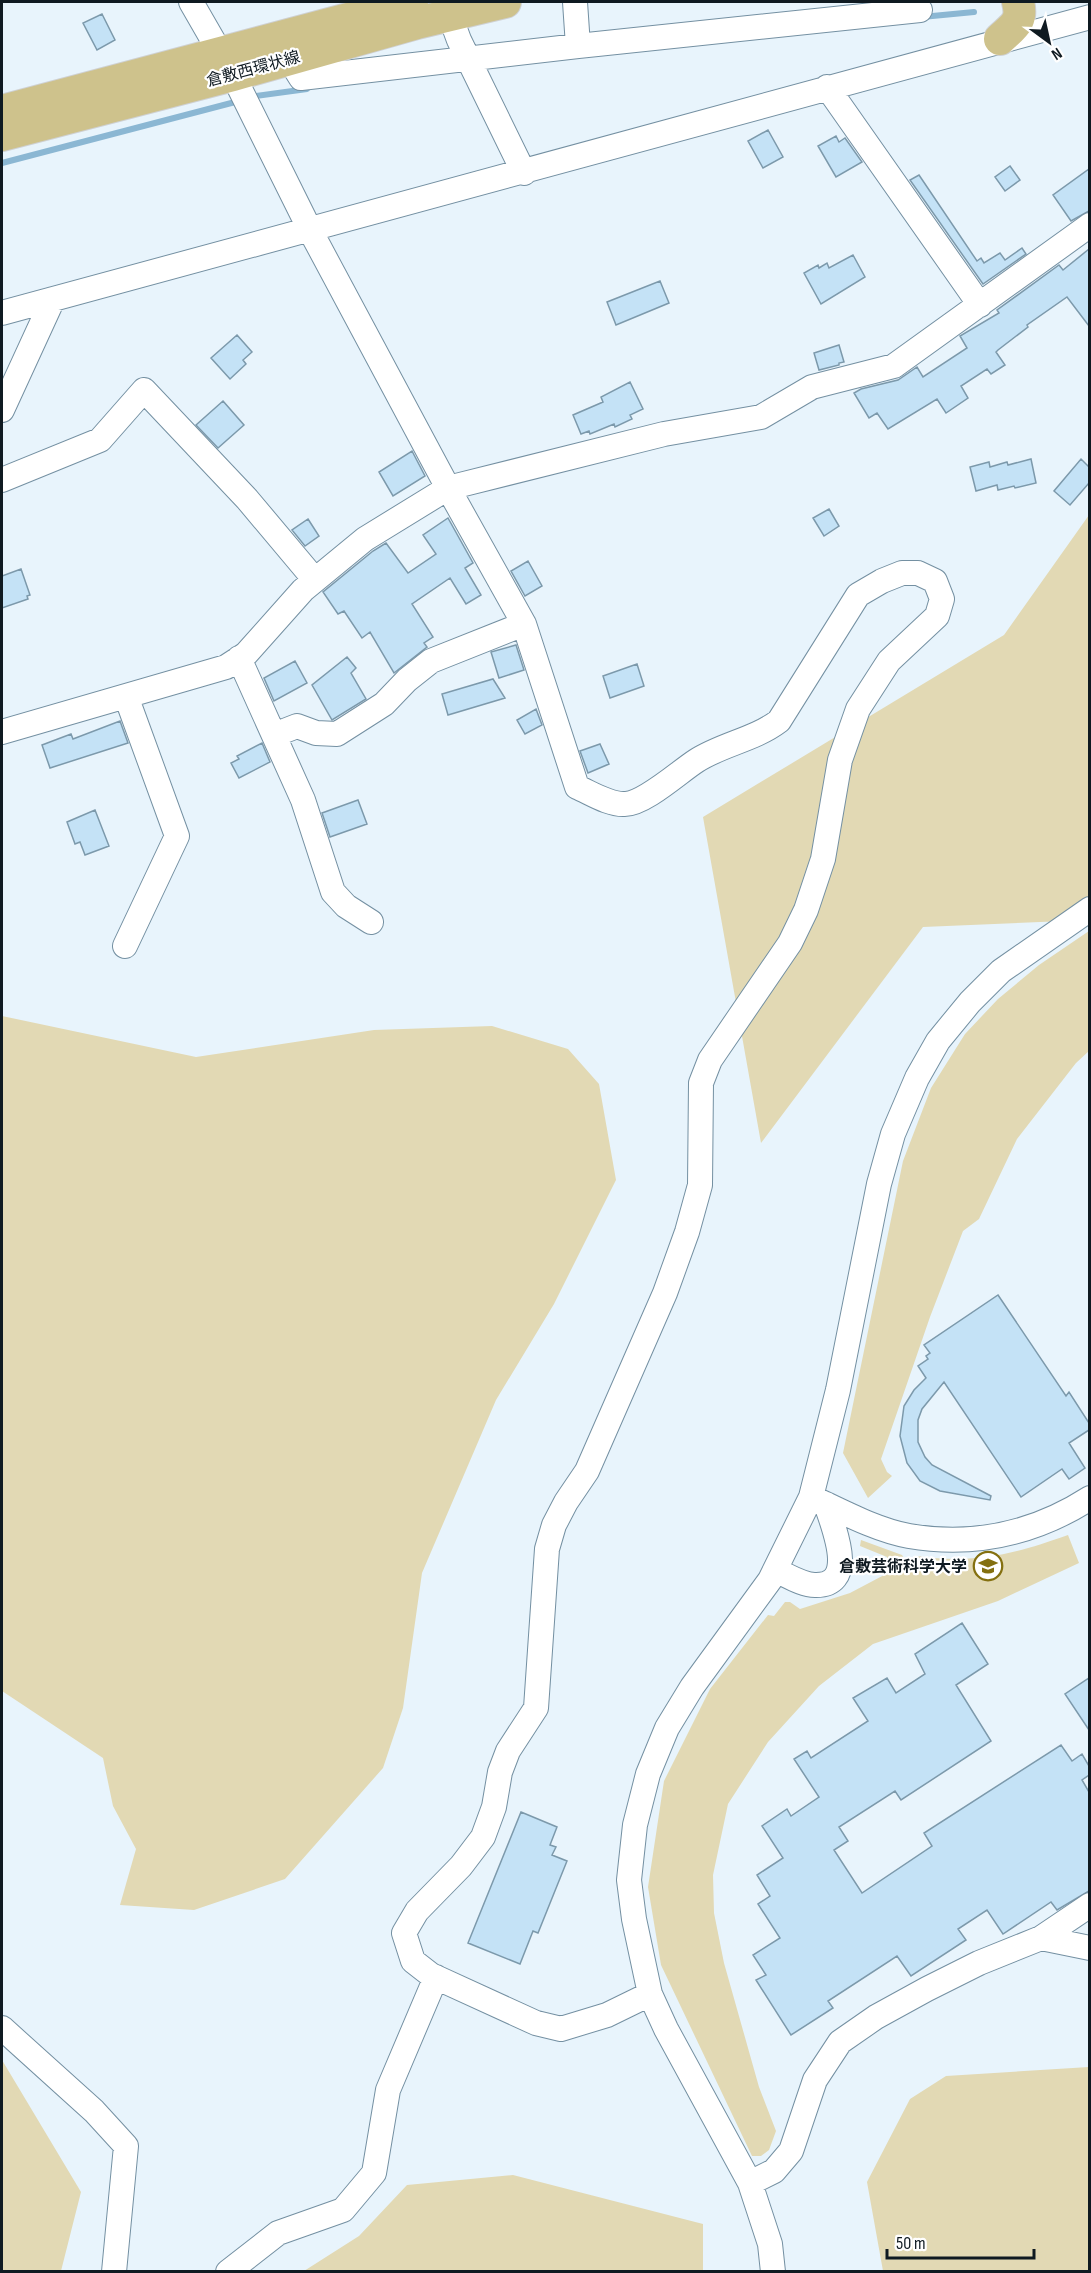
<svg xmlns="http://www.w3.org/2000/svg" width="1091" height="2273" viewBox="0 0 1091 2273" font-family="'Sofia Sans Condensed','Noto Sans JP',sans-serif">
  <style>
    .green { fill: #e2d9b4 }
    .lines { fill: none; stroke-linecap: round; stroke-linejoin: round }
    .stream { stroke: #8bb7d3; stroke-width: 6 }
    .building { fill: #c4e2f6; stroke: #7c99ab; stroke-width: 1.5 }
    .minor-casing { stroke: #7490a2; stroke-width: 26 }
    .major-casing { stroke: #cfd1d3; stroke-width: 34 }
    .minor { stroke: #fff; stroke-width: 24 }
    .major { stroke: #cec28c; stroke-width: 32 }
    .labels { text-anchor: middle; stroke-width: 4.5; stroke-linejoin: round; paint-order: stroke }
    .street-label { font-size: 16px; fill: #0f1a21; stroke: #fff }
    .poi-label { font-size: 16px; font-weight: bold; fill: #0f1a21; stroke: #fff; text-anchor: end }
  </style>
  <rect width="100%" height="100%" fill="#e8f4fc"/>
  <!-- green -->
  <path class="green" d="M1089,515v405l-166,7 -162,216 -58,-326 301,-182z
    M1089,931v120l-13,12 -59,76 -38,80 -16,12 -33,86 -49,142 6,13 5,4 -24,22 -25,-45 60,-292 28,-73 34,-54 33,-35 41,-34z
    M2,1016l194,41 178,-27 118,-4 76,23 31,35 17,96 -62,124 -58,96 -74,173 -19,135 -20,60 -98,111 -91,31 -74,-5 16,-56 -23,-43 -10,-48 -101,-67z
    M1068,1535l11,28 -81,38 -125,43 -54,42 -51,56 -40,62 -15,71 1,38 10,50 35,124 17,44 -7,19 -8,6h-9l-91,-191 -13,-78 16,-106 46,-92 58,-74 6,1 11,-14h5l10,7 50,-16 36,-19 1,-17 -27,-11 1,-6 41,15 8,13 9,-4 -3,-8c60,8 96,-1 152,-21z
    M2,2060l79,132 -20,79h-59z
    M1089,2067v204h-206l-16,-89 43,-83 36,-23z
    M513,2175l190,49v47h-399l55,-35 48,-51z"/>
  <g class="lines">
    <!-- stream -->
    <path class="stream" d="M922,17l52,-5
      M248,97l59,-8
      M2,163l237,-62"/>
  </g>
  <!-- building -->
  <path class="building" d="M102,14l13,26 -18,10 -14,-27z
    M768,130l15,27 -20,11 -15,-27z
    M836,136l3,6 6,-4 17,24 -26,15 -18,-31z
    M1010,166l10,14 -15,11 -10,-14z
    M1089,169v42l-18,10 -18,-26z
    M919,175l58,86 4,-3 3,5 16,-10 5,7 17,-12 4,6 -43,30 -73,-104z
    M1089,249v77l-22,-29 -40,28 1,2 -30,23 -2,2 9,13 -14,9 -4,-5 -26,17 7,12 -22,15 -9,-14 -49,30 -11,-16 -8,5 -15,-25 7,-4 37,-9 19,-13 6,10 44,-29 -7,-12 39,-23 -2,-3 62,-45 4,5z
    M853,255l12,22 -44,27 -17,-31 14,-8 1,3 8,-5 2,5z
    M660,281l9,22 -53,22 -9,-23z
    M237,335l15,17 -9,8 3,4 -16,15 -19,-21z
    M839,345l5,17 -5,1v2l-20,5 -5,-17z
    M630,382l13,27 -13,6 2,4 -17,8 -1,-3 -24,10 -1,-3 -8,3 -8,-19 30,-13 -2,-5z
    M223,401l21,24 -26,23 -22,-23z
    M412,451l13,25 -32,20 -14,-24z
    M1031,459l5,24 -21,5 -1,-2 -16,4 -1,-5 -21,6 -6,-24 19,-5 1,5 17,-5 1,3z
    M1081,459l8,8v16l-19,22 -16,-14z
    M829,509l10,17 -15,10 -11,-18z
    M448,518l25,45 -8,5 16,27 -15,9 -16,-26 -38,26 21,33 -9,6 3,4 -33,26 -24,-41 -8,6 -18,-27 -6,3 -15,-22 50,-41 13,-8 22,30 28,-19 -13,-19z
    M308,519l11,17 -14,10 -13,-16z
    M528,561l14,25 -17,10 -14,-25z
    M21,569l9,26 -3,1 1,3 -26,9v-32z
    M516,645l8,25 -25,8 -8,-26z
    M347,657l9,11 -5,5 15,26 -34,21 -20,-35z
    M295,661l12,22 -33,18 -10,-23z
    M637,664l7,22 -34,12 -7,-22z
    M493,679l12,19 -57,17 -6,-21z
    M536,709l6,16 -17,9 -8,-14z
    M120,721l8,22 -78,25 -8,-23 29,-11 2,5z
    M262,743l8,19 -31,16 -8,-15 8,-4 -2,-3z
    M600,744l9,20 -21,9 -8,-22z
    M358,800l9,24 -37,13 -8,-24z
    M95,810l14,36 -24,9 -5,-13 -5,2 -8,-22z
    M998,1295l68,101 3,-4 20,31v7l-20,13 16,25 -16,11 -7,-10 -41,28 -77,-115 -22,27 -4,11v22l7,15 7,8 59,31 -1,4 -50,-9 -20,-10 -13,-18 -7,-27 4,-30 10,-16 12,-12 -8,-12 10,-7 -2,-3 4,-3 -6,-8z
    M962,1623l26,41 -32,21 35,56 -90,59 -6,-9 -56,36 9,14 -14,9 28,43 70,-47 -8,-13 137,-88 11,16 10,-7 7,12v9l-7,5 7,12v99l-32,19 -6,-8 -48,32 -16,-24 -29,19 8,11 -55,36 -14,-20 -69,45 5,7 -42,27 -35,-55 10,-5 -13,-20 27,-17 -22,-34 12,-8 -13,-21 26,-17 -21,-32 25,-17 4,7 28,-19 -25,-38 13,-8 4,7 57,-37 -15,-23 34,-20 9,15 29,-19 -10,-20z
    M1089,1678v52l-24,-36z
    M521,1812l36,15 -7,18 6,2 -4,8 15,6 -29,72 -5,-2 -13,33 -52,-21z"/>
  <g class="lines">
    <!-- minor casing -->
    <g class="minor-casing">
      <path id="minor" d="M191,2l42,73 77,155 138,258 76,136 53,163c14,6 32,18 48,17 19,0 54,-32 71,-43 26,-17 58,-21 83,-40l79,-126 24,-14 20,-8h16l17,8 7,18 -5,17 -48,45 -31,48 -18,51 -17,99 -17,51 -16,33 -80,117 -9,23 -1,102 -13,47 -22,61 -78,178 -21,31 -12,23 -7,24 -11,159 -28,43 -8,21 -6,35 -11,30 -22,29 -44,45 -13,22 9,28 18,14 105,48 25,6 46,-14 43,-21
        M445,2l14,38 65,133
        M575,2l3,44
        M289,59l12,19 277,-32 342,-36
        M827,87l153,218
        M2,313l1088,-296
        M2,410l51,-111
        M2,480l98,-40 44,-50 103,109 68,81
        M239,658l64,142 30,92 13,14 25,16
        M2,732l224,-65 20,-13 57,-64 62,-51 83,-51 216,-54 97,-17 51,-30 82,-21 196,-141
        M274,735l23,-9 19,7 21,1 47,-30 23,-24 24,-19 93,-37
        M125,946l52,-110 -51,-140
        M811,1497c30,14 65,33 98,39 66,11 125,-2 181,-38
        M775,1570c12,5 27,15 40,15 44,1 18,-59 11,-81
        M1041,1938l49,10
        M2,2028l92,83 32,35 -12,126
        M750,2183l24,-12 17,-20 24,-71 25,-38 36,-25 51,-28 52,-26 62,-25 49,-33
        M228,2272l50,-39 65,-23 31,-37 14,-83 48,-113
        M773,2272l-3,-28 -20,-61 -84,-154 -16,-35 -16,-75 -5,-39 6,-55 13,-51 19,-46 25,-41 78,-107 41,-83 27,-107 41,-206 14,-50 24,-56 21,-37 32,-39 31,-31 89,-62"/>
    </g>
    <!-- major casing -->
    <g class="major-casing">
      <path id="major" d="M1000,39c14,-13 23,-17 18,-37
        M2,111l410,-109
        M2,135l231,-60 184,-52 88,-21"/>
    </g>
    <!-- minor -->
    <use href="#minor" class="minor"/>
    <!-- major -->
    <use href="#major" class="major"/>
  </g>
  <!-- icons -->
  <defs>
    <g id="university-ring" transform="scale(1.5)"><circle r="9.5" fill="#fff" stroke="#847010" stroke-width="1.5"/><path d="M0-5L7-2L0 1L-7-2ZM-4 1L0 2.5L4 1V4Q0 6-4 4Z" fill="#847010"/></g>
  </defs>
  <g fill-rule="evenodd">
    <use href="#university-ring" x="988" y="1566"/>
  </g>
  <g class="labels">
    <!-- street labels -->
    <g class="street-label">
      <text transform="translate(253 68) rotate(-15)" y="6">倉敷西環状線</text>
    </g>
    <!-- poi labels -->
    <g class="poi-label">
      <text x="967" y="1572">倉敷芸術科学大学</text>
    </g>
  </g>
  <!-- border -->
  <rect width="1091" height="2273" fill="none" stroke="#0f1a21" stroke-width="6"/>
  <!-- north arrow -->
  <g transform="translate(1049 42) rotate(147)" stroke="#ffffff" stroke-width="4.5" paint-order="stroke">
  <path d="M0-4.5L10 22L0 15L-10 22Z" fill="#0f1a21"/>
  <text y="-9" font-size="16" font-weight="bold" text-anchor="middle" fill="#0f1a21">N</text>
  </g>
  <!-- scale -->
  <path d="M887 2249v9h147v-9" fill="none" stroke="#0f1a21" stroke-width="3"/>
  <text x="896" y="2249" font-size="18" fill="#0f1a21" stroke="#ffffff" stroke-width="4.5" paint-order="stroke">50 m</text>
</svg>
